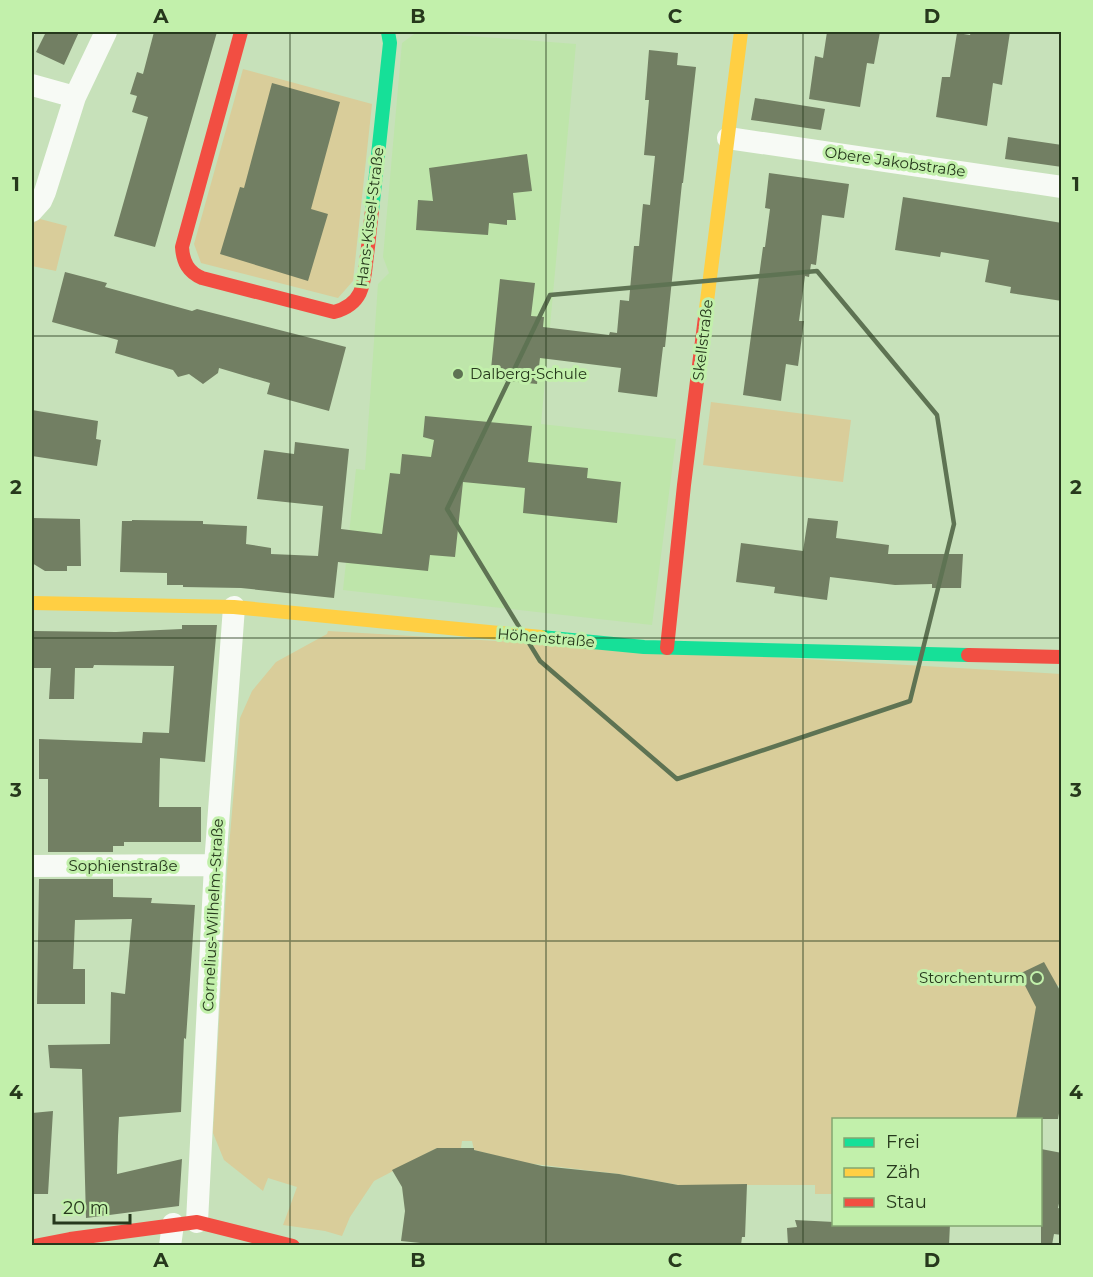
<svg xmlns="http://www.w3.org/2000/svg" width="1093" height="1277" viewBox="0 0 1093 1277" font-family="Montserrat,sans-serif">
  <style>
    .built { fill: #bee5aa }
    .green { fill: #d9cd9a }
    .building { fill: #727f63 }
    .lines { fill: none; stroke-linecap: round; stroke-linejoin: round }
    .street { stroke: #f7faf5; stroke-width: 22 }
    .fast { stroke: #16e098; stroke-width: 14 }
    .slow { stroke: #ffcf43; stroke-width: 14 }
    .jam { stroke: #f24e42; stroke-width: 14 }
    .marked { fill: none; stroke: #5e7353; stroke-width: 4.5; stroke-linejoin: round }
    .grid { fill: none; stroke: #26381c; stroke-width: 1.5; stroke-opacity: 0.55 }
    .poi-dot { fill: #5e7353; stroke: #c2f0ab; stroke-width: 2 }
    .labels { text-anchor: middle; stroke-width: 6; stroke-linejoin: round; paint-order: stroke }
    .street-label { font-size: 15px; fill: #26381c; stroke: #c2f0ab }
    .poi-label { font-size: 15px; fill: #26381c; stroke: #c2f0ab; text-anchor: start }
    .neatline { fill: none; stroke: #26381c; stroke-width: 2 }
    .grid-label { font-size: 20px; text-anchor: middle; font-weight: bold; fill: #26381c }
  </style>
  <rect width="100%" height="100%" fill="#c7e1ba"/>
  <!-- built -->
  <path class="built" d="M417,32l159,12 -35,380 135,15 -24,186 -309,-35 13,-121 9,1 13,-186 11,-11 -6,-16 19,-214z"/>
  <!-- green -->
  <path class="green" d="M243,69l129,35 -19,177 -15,17 -137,-35 -7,-19z
    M40,219l27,7 -11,45 -24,-5v-42z
    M711,402l140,18 -8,62 -140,-17z
    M328,631l733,43v311l-5,1 -19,18 -21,115 -182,1 -1,74h-18v-9h-137l-59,-11 -94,-11 -51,-13 -2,-9h-10l-1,7h-24l-63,33 -24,36 -8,19 -17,-5 -42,-6 14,-38 -29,-9 -5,13 -39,-31 -11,-27 14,-262 13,-153 12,-27 24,-29 51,-28z"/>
  <!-- building -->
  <path class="building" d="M46,32h33l-15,33 -28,-13z
    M154,32h63l-62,215 -41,-11 34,-119 -16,-5 5,-16 -7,-2 7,-22 6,2z
    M827,32h53l-6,32 -7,-1 -7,44 -51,-8 6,-43 8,2z
    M971,32h39l-8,53 -9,-2 -6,43 -51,-9 6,-40h8l7,-44 13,2z
    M649,50l29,3 -1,12 19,2 -13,116h-1l-17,164h-2l-6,50 -39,-5 3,-24 -81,-10 -3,26 -47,-5 10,-100 35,4 -4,33 13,1 -1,10 66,8 1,-3 7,1 3,-33 9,1 5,-55h5l4,-42 7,1 5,-49 -11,-1 5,-55h-4z
    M272,83l68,19 -29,107 17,5 -20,67 -88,-27 20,-67 4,1z
    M755,98l70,11 -4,21 -70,-10z
    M1008,137l54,8v22l-57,-8z
    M527,154l5,37 -19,2 3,27h-9v5l-18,-2 -1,12 -72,-5 2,-30 15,1 -4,-33z
    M769,173l80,11 -5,34 -22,-3 -6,50 -5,-1 -2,13 -4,-1 -6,45h5l-6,45 -12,-2 -5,37 -38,-6 20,-148h2l5,-38 -5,-1z
    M903,197l159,26v78l-52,-8 1,-6 -26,-5 4,-22 -48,-8 -1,5 -45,-7z
    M65,272l42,11 -2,4 87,24 5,-2 149,38 -17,64 -62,-17 3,-11 -51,-15 -1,5 -15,11 -14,-10 -11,3 -5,-7 -58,-17 3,-13 -66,-18z
    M32,410l66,11 -2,18 5,1 -4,26 -65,-10z
    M425,416l107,10 -4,36 60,6 -1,10 34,4 -4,41 -94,-10 2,-25 -62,-6 -8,75 -25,-2 -2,16 -90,-9 -4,36 -93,-10 -58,-1v-2h-16v-12l-47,-1 2,-51h10v-1l71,1v3l44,2 -1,18 25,4v6l47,2 5,-50 -66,-7 7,-49 30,4 1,-12 54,7 -8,80 41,5 8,-61 10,1 2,-20 29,3 3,-17 -11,-3z
    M32,518l48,1 1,47h-14v5h-22l-13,-8z
    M808,518l30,3 -2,17 53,7 -1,9h75l-2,34h-29v-4l-37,1 -65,-8 -3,23 -53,-7 1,-6 -39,-5 5,-39 62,8z
    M182,625h35l-12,137 -45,-4 -1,49h42v35h-77v4h-11v6h-65v-73h-9v-40l103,4 1,-11 26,1 5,-67 -80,-1 -1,3h-18l-1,31h-25l2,-31h-19v-37l84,1 66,-3z
    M39,879h74v18l39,1 -1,5 44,2 -9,134 -2,-1 -3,74 -62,5 -1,19 -1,38 65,-15 -3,47 -93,12 -4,-149 -32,-1 -2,-23 62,-1 1,-52 14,2 7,-75 -57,1 -2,49h12v35h-48z
    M1044,962l18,32v102l-4,23h-42l20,-112 -17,-33z
    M53,1111l-5,83h-16v-81z
    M437,1148h37v2l68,16 77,8 59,11 69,-1 -2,53h-3l-1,8h-301l-39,-4 4,-30 -3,-24 -10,-17z
    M1041,1149l21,4v37l-4,18 4,1v26l-8,-1 -2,11h-11z
    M795,1220l39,2v4l116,-2 -1,21h-161l-1,-17 10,-1z"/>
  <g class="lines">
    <!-- street -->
    <path class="street" d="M32,85l43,12
      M728,138l334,49
      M32,211l9,-10 4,-9 30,-95 31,-65
      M32,866l183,-1
      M197,1222l18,-357 19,-258
      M170,1246l3,-22"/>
    <!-- fast -->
    <path class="fast" d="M372,211l18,-168 -2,-11
      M541,637l103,10 324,8"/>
    <!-- slow -->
    <path class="slow" d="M705,317l36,-285
      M32,603l202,4 307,30"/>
    <!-- jam -->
    <path class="jam" d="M241,32l-59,215c1,15 6,25 20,31l132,34c31,-8 30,-31 33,-57 2,-15 3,-29 5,-44
      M667,648l17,-163 21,-168
      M968,655l94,2
      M34,1246l36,-7 127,-17 96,24"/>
  </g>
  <!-- marked area -->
  <path class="marked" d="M817,271l120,144 17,109 -44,177 -233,78 -137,-118 -93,-152 103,-214z"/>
  <!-- grid -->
  <path class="grid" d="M290,32v1214M546,32v1214M803,32v1214M32,336h1030M32,638h1030M32,941h1030"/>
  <!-- markers -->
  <g class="poi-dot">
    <circle cx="458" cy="374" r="6"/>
    <circle cx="1037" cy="978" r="6"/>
  </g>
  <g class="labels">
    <!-- street labels -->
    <g class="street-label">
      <text transform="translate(895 162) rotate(8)" y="5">Obere Jakobstraße</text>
      <text transform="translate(370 217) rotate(-83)" y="5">Hans-Kissel-Straße</text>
      <text transform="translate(703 340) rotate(-83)" y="5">Skellstraße</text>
      <text transform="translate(546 638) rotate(5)" y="5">Höhenstraße</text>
      <text x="123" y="871">Sophienstraße</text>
      <text transform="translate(213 915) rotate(-87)" y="5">Cornelius-Wilhelm-Straße</text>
    </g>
    <!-- poi labels -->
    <g class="poi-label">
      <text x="470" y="379">Dalberg-Schule</text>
      <text x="1025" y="983" text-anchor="end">Storchenturm</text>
    </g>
  </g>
  <!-- border -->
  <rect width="1093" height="1277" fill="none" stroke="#c2f0ab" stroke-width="66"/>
  <!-- legend -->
  <rect x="832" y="1118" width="210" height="108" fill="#c2f0ab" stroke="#84a672" stroke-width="1.5"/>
  <rect x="844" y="1138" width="30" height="9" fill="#16e098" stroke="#84a672" stroke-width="1.5"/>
  <text x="886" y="1148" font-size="18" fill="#26381c">Frei</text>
  <rect x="844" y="1168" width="30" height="9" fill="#ffcf43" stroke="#84a672" stroke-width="1.5"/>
  <text x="886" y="1178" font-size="18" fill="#26381c">Zäh</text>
  <rect x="844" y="1198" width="30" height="9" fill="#f24e42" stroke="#84a672" stroke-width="1.5"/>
  <text x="886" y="1208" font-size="18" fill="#26381c">Stau</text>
  <!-- scale -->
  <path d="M54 1214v9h76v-9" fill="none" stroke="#26381c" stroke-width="3"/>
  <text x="63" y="1214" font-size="18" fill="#26381c" stroke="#c2f0ab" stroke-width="4.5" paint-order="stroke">20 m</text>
  <rect x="33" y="33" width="1027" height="1211" class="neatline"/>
  <g class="grid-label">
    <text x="161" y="23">A</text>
    <text x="418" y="23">B</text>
    <text x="675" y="23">C</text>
    <text x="932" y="23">D</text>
    <text x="16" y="191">1</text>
    <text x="1076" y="191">1</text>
    <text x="16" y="494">2</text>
    <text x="1076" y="494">2</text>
    <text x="16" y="797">3</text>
    <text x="1076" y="797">3</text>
    <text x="16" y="1099">4</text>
    <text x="1076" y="1099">4</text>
    <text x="161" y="1267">A</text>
    <text x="418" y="1267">B</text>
    <text x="675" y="1267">C</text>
    <text x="932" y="1267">D</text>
  </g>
</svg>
